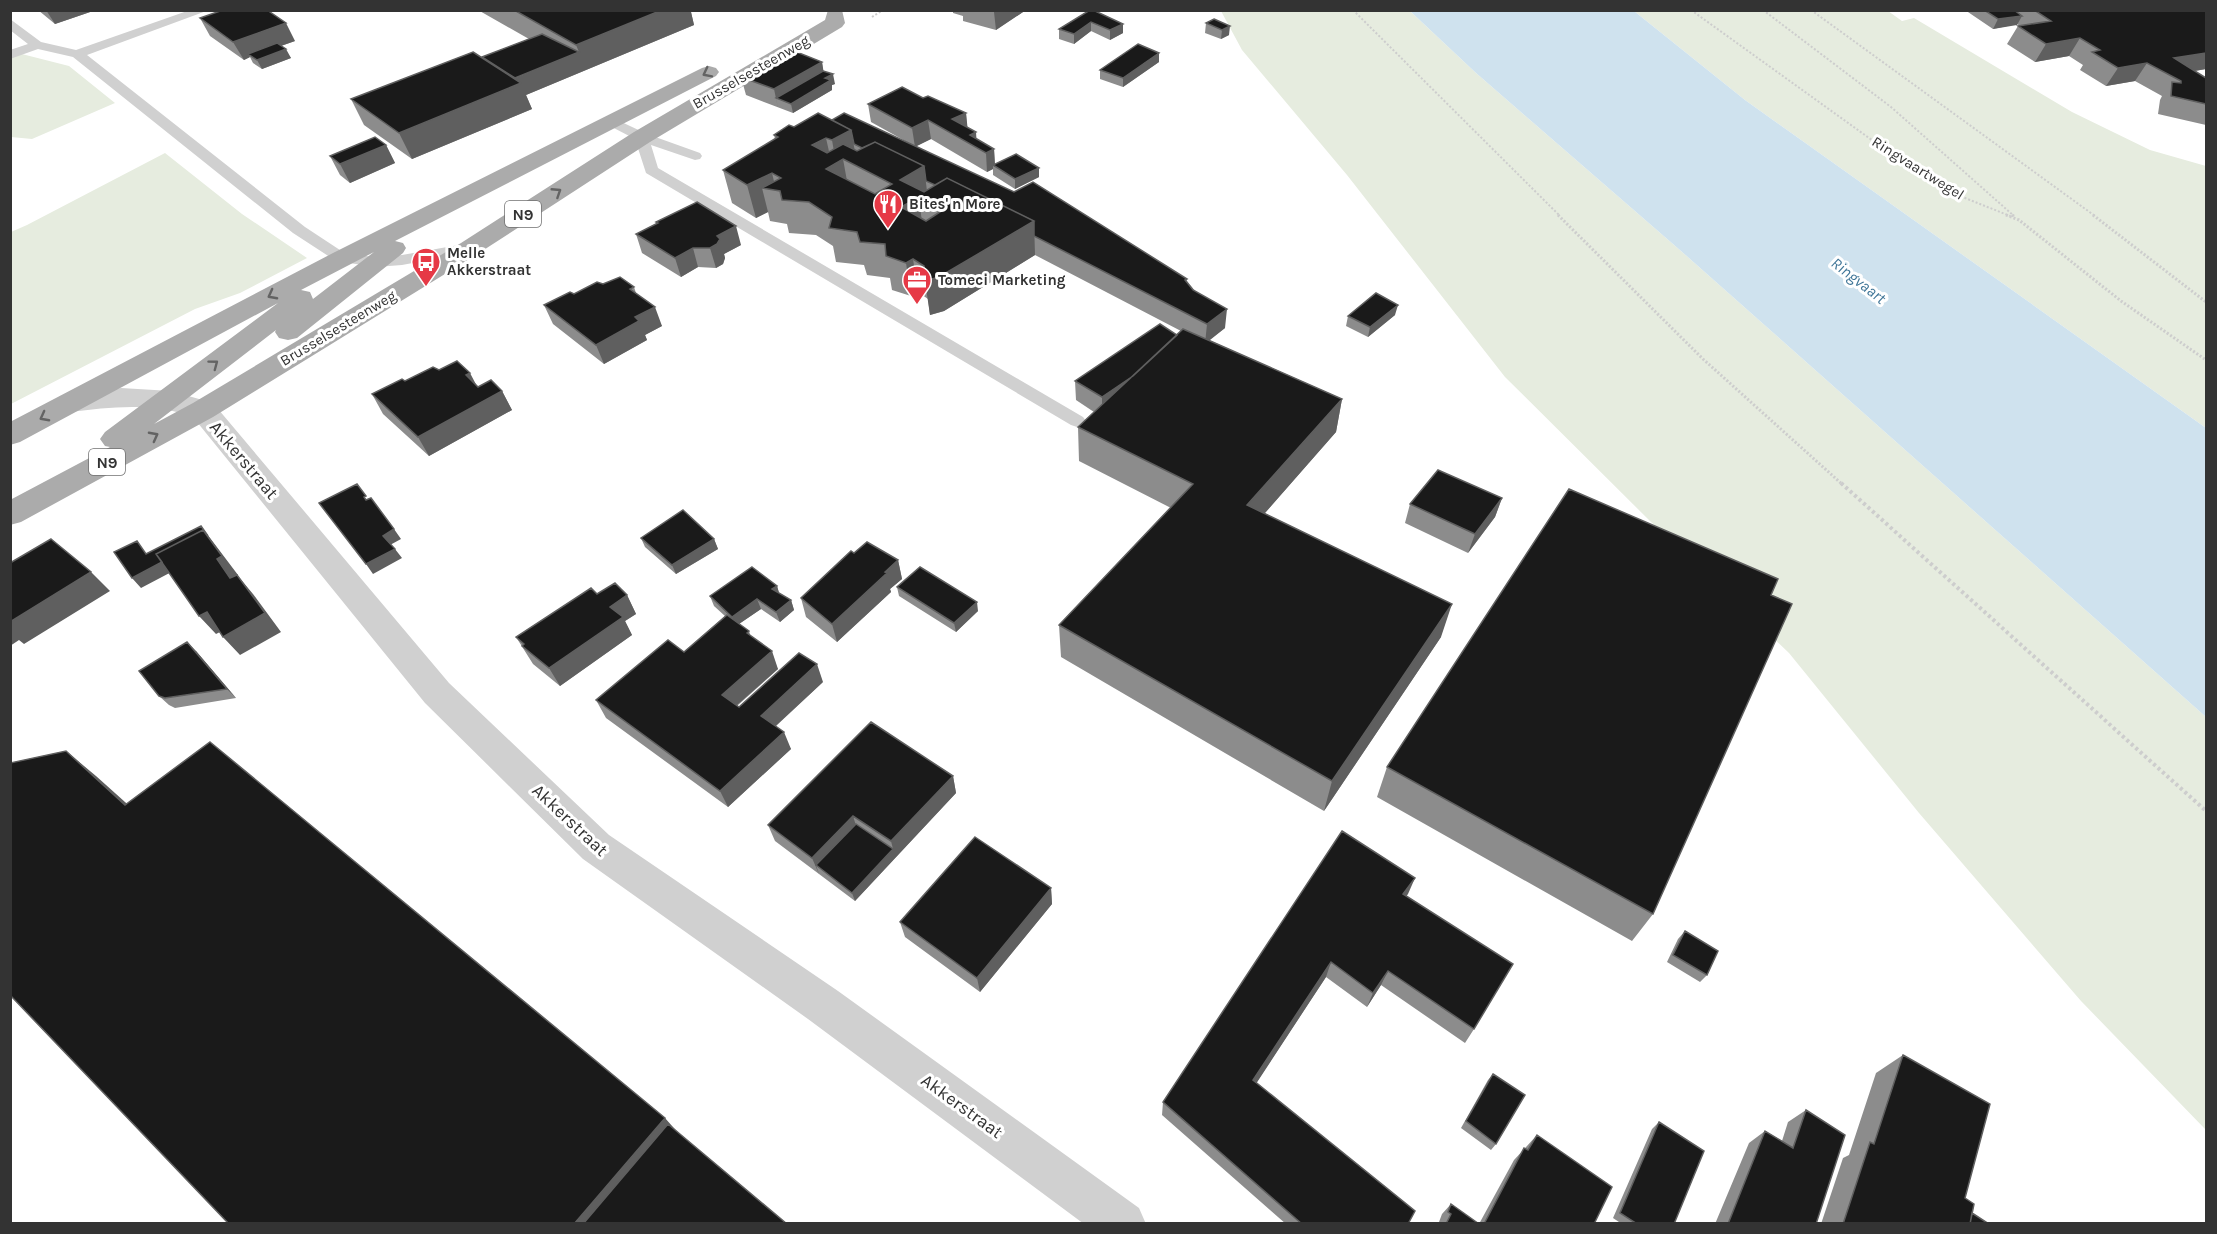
<svg xmlns="http://www.w3.org/2000/svg" width="2217" height="1234" viewBox="0 0 2217 1234" font-family="Karla,sans-serif">
  <style>
    .green { fill: #e6ecdf }
    .water { fill: #cfe2ee }
    .lines { fill: none; stroke-linecap: round; stroke-linejoin: round }
    .path-far2 { stroke: #cdcdcd; stroke-width: 2; stroke-dasharray: 2 2; stroke-linecap: butt }
    .path-far1 { stroke: #cdcdcd; stroke-width: 3; stroke-dasharray: 2 2; stroke-linecap: butt }
    .path { stroke: #cdcdcd; stroke-width: 4; stroke-dasharray: 3 3; stroke-linecap: butt }
    .lane { fill: #d0d0d0; fill-rule: evenodd }
    .street { fill: #d0d0d0; fill-rule: evenodd }
    .primary { fill: #ababab; fill-rule: evenodd }
    .wall { fill: #8c8c8c }
    .shaded-wall { fill: #5f5f5f }
    .building { fill: #1a1a1a; stroke: #5f5f5f; stroke-width: 1.5; fill-rule: evenodd }
    .oneway { stroke: #636363 }
    .labels { text-anchor: middle; stroke-width: 6; stroke-linejoin: round; paint-order: stroke }
    .far-street-label { font-size: 15px; fill: #333; stroke: #fff }
    .far-poi-label { font-size: 15px; font-weight: bold; fill: #333; stroke: #fff; text-anchor: start }
    .shield { fill: #fff; stroke: #707070; stroke-width: 1.5 }
    .shield-label { font-size: 16px; font-weight: bold; fill: #333 }
    .far-water-label { font-size: 16px; font-style: italic; fill: #3f7597; stroke: #fff }
    .street-label { font-size: 18px; fill: #333; stroke: #fff }
  </style>
  <rect width="100%" height="100%" fill="#fff"/>
  <!-- green -->
  <path class="green" d="M1221,11h189l66,62 205,178 525,466v413l-125,-129 -162,-188 -130,-160 -138,-131 -146,-145 -158,-202 -105,-125z
    M1634,11h254l14,10 12,-3 158,94 78,38 56,16v262l-461,-328z
    M10,51l59,15 46,37 -83,36 -21,-2z
    M165,153l77,61 65,44 -67,35 -45,16 -184,95v-172l16,-7z"/>
  <!-- water -->
  <path class="water" d="M1410,11h224l111,89 461,328v289l-525,-466 -205,-178z"/>
  <g class="lines">
    <!-- path-far2 -->
    <path class="path-far2" d="M1353,10l207,206
      M1691,10l185,133 84,53 50,20
      M1763,10l128,97 123,109
      M1811,10l284,206
      M872,17l11,-7"/>
    <!-- path-far1 -->
    <path class="path-far1" d="M1558,215l145,144 140,126
      M2006,215l13,5 102,81 85,59
      M2012,215l3,2
      M2093,215l113,87"/>
    <!-- path -->
    <path class="path" d="M1841,483l365,328"/>
    <!-- lane -->
    <path class="lane" d="M190,10h19l-122,45 218,172 41,27 30,3 26,-2 68,-12 8,5 -2,3 -74,14 -26,2 -40,-6 -43,-28 -220,-176 -35,-8 -28,10v-9l18,-6 -18,-14v-11l31,23 35,8z
      M613,118l34,16 53,19 2,3 -2,3 -5,1 -44,-15 7,23 425,249 3,4 -3,4 -6,2 -6,-2 -425,-252 -11,-34 -27,-14 -2,-3 2,-3z"/>
    <!-- street -->
    <path class="street" d="M121,388l50,3 42,12 236,280 160,152 229,156 301,217 7,16h-62l-276,-205 -225,-160 -158,-156 -232,-286c-40,-15 -82,-10 -123,-5l-10,-2 -4,-7 4,-7z"/>
    <!-- primary -->
    <path class="primary" d="M828,10h14l3,13 -3,4 -192,115 -171,111 -266,164 -192,105 -11,3v-25l100,-53 -5,-1 -5,-7 5,-7 173,-129 -258,139 -10,3v-23l323,-169 369,-185 7,-2 7,2 3,4 -3,4 -321,165 8,2 3,5 -3,5 -106,85 -9,2 -9,-2 -4,-6 1,-2 -122,94 39,-21 268,-160 173,-111 191,-112zM374,252l-61,47 -3,-7 -9,-2z"/>
  </g>
  <!-- wall -->
  <path class="wall" d="M38,10h58l-41,14z
    M478,10h216l-3,2 3,13 -168,70 6,14 -120,50 -48,-34 -13,-26 131,-42 47,-18z
    M953,10h73l-30,20 -33,-9v-5l-10,-3z
    M1090,10l33,23 -13,7 -19,-9 -17,13 -15,-5v-10z
    M1965,10h241v59l-11,2 11,7v47l-48,-11 2,-14 2,-4 -27,-15 -29,5 -26,-16 3,-5 -14,-9 -34,6 -28,-18 11,-18h2l-3,-2 -24,5z
    M200,18l95,23 -14,5 10,12 -29,11 -9,-6 -3,-6 -6,3 -34,-24z
    M1214,19l15,16 -8,4 -16,-6 1,-10z
    M822,62l1,9 12,13 -3,1v5l-39,23 -47,-18 -5,-18z
    M1159,62l-36,25 -23,-8v-9z
    M923,98l43,15 1,15 9,4v7l18,10 1,15 44,4v9l-24,12 -22,-14v-6l-6,3 -56,-33 -15,7 271,133v2l38,47 -16,12 133,59 -6,33 -71,81 176,124 -117,174 -263,-154 -2,-32 112,-117 -92,-47 -1,-34 16,-15 -18,-12 -1,-19 102,-46 4,-4 -146,-76 -91,56 -14,4 -2,-16 -10,-7 -7,4 -19,-6 -2,-12 -23,-3 -3,-10 -28,-3 -3,-16 -17,-11 -27,-2 -2,-9 -17,-3 -2,-9 -12,6 -24,-15 -9,-33 52,-31 -1,-4 20,-8 38,-7 75,22 -36,-20 -3,-18z
    M386,145l9,18 -45,20 -10,-8 -10,-19z
    M656,222l85,23 -17,9 1,4 -2,6 -7,4 -18,-1 -17,10 -39,-24 -6,-19 21,-11z
    M603,284l31,3 2,6 26,33 -17,9 2,5 -43,24 -51,-40 -9,-19z
    M1395,315l-27,22 -22,-11 2,-10z
    M405,381l71,4 2,2 24,4 10,19 -83,46 -46,-42 -11,-20z
    M1502,498l-7,19 -27,36 -63,-30 5,-19z
    M641,538l73,1 4,10 -42,25 -31,-27z
    M854,553l44,7 4,19 -12,10 1,3 -54,50 -31,-25 -5,-19z
    M777,586l2,7 12,7 3,10 -14,12 -19,-13 -22,15 10,7 2,6 27,32 -41,37 2,1 84,-25 -47,44 15,23 -63,58 -122,-89 -10,-18 88,-48 41,-36 -11,-10 -4,-10z
    M897,587l81,24 -22,21 -57,-36z
    M627,595l9,19 -11,7 7,14 -72,51 -27,-22 -17,-27z
    M1771,595l-118,319 -21,27 -255,-144 10,-30z
    M196,651l40,47 -61,10 -6,-3 -10,-9z
    M953,776l3,17 -101,108 -80,-60 -7,-16z
    M1051,888l1,16 -72,88 -75,-55 -5,-15z
    M1408,894l-2,2 68,133 -9,14 -84,-58 -14,22 -41,-30 -70,106 152,141h-122l-124,-109 1,-13z
    M1685,931l22,44 -7,7 -33,-20 11,-23z
    M1903,1055l62,143 7,15 17,11h-168l22,-66 6,-3 27,-82z
    M1493,1074l3,70 -5,6 -30,-22 27,-48z
    M1806,1110l10,114h-101l34,-81 16,-12 17,10 6,-19z
    M1659,1122l15,102h-52l-9,-6 39,-89z
    M1537,1135l57,89h-115l35,-64z
    M1451,1204l28,20h-38l-2,-2 3,-8z"/>
  <!-- shaded-wall -->
  <path class="shaded-wall" d="M46,10h50l-41,14z
    M662,10h32l-3,2 3,13 -168,70 6,14 -120,50 -13,-26 112,-53 68,-28 -3,-7z
    M997,10h29l-30,20 -2,-18z
    M2022,16l-5,9 -24,4 5,-10z
    M1091,22v9l-17,13v-10z
    M286,23l9,18 -43,15 -4,-2 2,3 -6,3 -11,-18z
    M1123,24v9l-13,7v-10z
    M1230,26l-1,9 -8,4 1,-9z
    M2080,38l-11,18 -34,6 11,-18z
    M286,49l5,9 -29,11 -5,-9z
    M1159,53v9l-36,25v-9z
    M2206,53v16l-36,6 4,-17z
    M822,62l3,18 -49,18 2,10 -4,-19z
    M2147,63l-12,18 -29,5 12,-18z
    M833,74l2,10 -3,1v5l-39,23 -2,-9 34,-26z
    M966,113l2,19 -16,-13z
    M928,120l3,19 -16,8 -3,-19z
    M851,130l6,33 -14,-4 6,33 -17,10 -20,-57 14,-7 6,27 4,-2 -4,-23z
    M976,132l1,16 -7,-13z
    M386,145l9,18 -45,20 -10,-19z
    M994,149l1,18 -2,-2v4l-6,3 -1,-19z
    M924,166l4,34 -9,-3 4,34 -22,-24 -1,-27z
    M1039,168v9l-24,12v-10z
    M772,173l4,17 -14,-2 6,24 -12,6 -9,-33z
    M1034,221l1,34 -91,56 -14,4 -5,-34z
    M736,226l5,19 -17,9 1,4 -2,6 -7,4 -6,-20 7,-12z
    M693,248l5,19 -17,10 -6,-19z
    M913,259l5,33 -7,4 -5,-33z
    M1398,305l-3,10 -27,22 2,-10z
    M655,307l7,19 -17,9 2,5 -43,24 -8,-19 39,-28z
    M1227,309l-2,19 -20,16 2,-20z
    M1185,341l-83,75v-19z
    M470,373l10,19 -14,-17z
    M502,391l10,19 -83,46 -11,-19z
    M1342,399l-6,33 -93,106 4,-33z
    M1502,498l-7,19 -27,36 7,-19z
    M201,526l37,49h-1l16,19 28,38 -41,23 -17,-18 7,-59 -13,-19v-11l-76,40 -9,-10z
    M394,529l7,10 -11,6 -7,-9z
    M714,539l4,10 -42,25 -4,-9z
    M395,549l7,9 -29,16 -7,-10z
    M898,560l4,19 -12,10 1,3 -54,50 -5,-18z
    M91,572l19,19 -86,53 -5,-4 -9,6v-24z
    M777,586l3,10 -8,-7z
    M627,595l9,19 -11,7 7,14 -72,51 -11,-18 61,-61z
    M757,599l4,10 -25,17 -4,-9z
    M791,600l3,10 -14,12 -4,-10z
    M977,602l1,9 -22,21 -2,-9z
    M1452,604l-11,33 -117,174 8,-30z
    M207,612l17,18 -8,4 -17,-18z
    M187,642l9,9 40,47 -9,-9z
    M772,651l6,18 -49,43 -7,-17z
    M817,664l6,18 -55,51 -7,-17z
    M784,732l7,17 -63,58 -8,-16z
    M66,751l30,25 58,52 -29,-23z
    M953,776l3,17 -101,108 -3,-8 41,-44 -2,-8z
    M853,816l5,16 -42,33 3,9 -7,-16z
    M1415,878l-7,16 -12,16 7,-16z
    M1051,888l1,16 -72,88 -3,-14z
    M1331,962l-5,15 -76,116 3,-13z
    M1388,971l-7,14 -14,22 6,-14z
    M665,1118l15,17 -75,89h-31z"/>
  <!-- building -->
  <path class="building" d="M223,10h44l19,13 -53,19 -33,-24z
    M514,10h148l-86,35z
    M1090,10h3l30,14 -13,6 -19,-8 -17,12 -15,-5z
    M1984,10h30l8,6 -24,3z
    M2034,10h172v43l-32,5 32,20v26l-35,-8 1,-14 9,1v-2l-34,-18 -29,5 -26,-16 8,-2 -20,-12 -34,6 -28,-18 33,-5z
    M1214,19l16,7 -8,4 -16,-7z
    M542,34l37,18 -64,26 -33,-21z
    M277,43l9,6 -29,11 -9,-6z
    M1138,44l21,9 -36,25 -23,-8z
    M789,49l33,13 -48,27 -33,-12z
    M473,52l48,31 -122,50 -48,-34z
    M823,71l10,3 -8,4 6,2 -40,24 -15,-6z
    M902,87l21,11 5,-2 38,17 -14,6 24,13 -6,3 24,14 -8,4 -58,-33 -16,8 -44,-24z
    M818,113l33,17 -19,10 -6,-2 -14,7 15,8 16,-9 14,7 18,-9 49,24 -24,14 24,12 23,-14 87,43 -95,56 -14,4 -1,-15 -11,-7 -7,4 -20,-7 -1,-12 -25,-2 -3,-10 -28,-4 3,-11 -23,-15 -27,-2 -2,-9 -18,-3 19,-10 -9,-5 -25,12 -24,-15 55,-33 -4,-2 15,-10 5,2zM843,159l49,25 -17,10 -49,-25zM919,197l24,13 -17,11 -25,-14z
    M844,113l170,79 19,-10 154,97 -2,1 8,10 34,19 -20,15 -173,-88v-15l-87,-43 -12,7 -9,-4 -2,-15 -49,-24 -13,6 -8,-4 -3,-14 -19,-10z
    M375,137l11,8 -46,19 -10,-8z
    M1016,154l23,14 -24,11 -22,-14z
    M697,202l39,24 -19,10 3,3 -3,5 -7,4h-17l-18,10 -39,-24 22,-11 -2,-1z
    M620,277l14,10 -4,2 25,18 -20,10 4,4 -43,24 -52,-40 26,-13 4,2 23,-12 6,2z
    M1376,293l22,12 -28,22 -22,-11z
    M1160,324l17,11 -44,41 -31,21 -27,-16z
    M1183,329l159,70 -95,106 205,99 -120,177 -273,-156 134,-141 -115,-57z
    M457,361l13,12 -4,2 12,12 13,-7 11,11 -84,46 -46,-43 30,-15 3,2 28,-14 6,3z
    M1438,470l64,28 -27,36 -65,-30z
    M357,484l9,12 -2,1 2,3 5,-2 23,31 -11,7 12,13 -29,15 -47,-61z
    M1569,489l209,90 -7,16 21,9 -139,310 -266,-147z
    M683,510l31,29 -42,26 -31,-27z
    M201,526l7,10 -5,-6 -47,24 6,8 -30,16 -18,-26 23,-11 9,13z
    M203,530l19,26 -5,3 13,19 7,-3 28,38 -42,24 -16,-25 -8,4 -43,-62z
    M51,539l40,33 -81,50v-59z
    M867,542l31,18 -13,12 2,1 -55,51 -31,-26 50,-47 3,2z
    M752,567l25,19 -5,3 19,11 -15,12 -19,-13 -25,18 -22,-21z
    M920,567l57,35 -23,21 -57,-36z
    M615,583l12,12 -17,12 13,10 -74,51 -27,-22 2,-2 -8,-7 75,-49 6,6z
    M727,615l22,16 -2,2 25,18 -50,44 17,12 60,-54 18,11 -56,52 23,16 -64,59 -124,-91 72,-60 16,12z
    M187,642l40,47 -62,9 -6,-2 -20,-25z
    M871,722l82,54 -62,65 -38,-25 -41,42 -44,-33z
    M210,742l455,376 -91,106h-345l-219,-229v-232l56,-12 59,54z
    M856,824l37,25 -41,44 -36,-28z
    M1342,831l73,47 -12,16 110,70 -39,65 -86,-58 -15,22 -42,-31 -78,118 162,131 -7,13h-106l-139,-122z
    M975,837l76,51 -74,90 -77,-56z
    M1685,931l33,20 -11,24 -34,-20z
    M1903,1055l87,49 -25,94 9,6 -4,20h-127l27,-82 4,2z
    M1493,1074l32,21 -29,49 -30,-23z
    M1806,1110l39,25 -29,89h-88l37,-93 28,17z
    M1659,1122l45,29 -30,73h-37l-17,-11z
    M668,1124l119,100h-204z
    M1537,1135l75,52 -18,37h-110l40,-76 4,2z
    M1451,1204l28,20h-33l5,-10 -3,-2z
    M1972,1213l17,11h-19z"/>
  <!-- one-way arrows -->
  <defs><path id="oneway-chevron" d="M-2-3.5L2.5 0L-2 3.5" fill="none" stroke-width="1.6" stroke-linecap="round" stroke-linejoin="round" transform="scale(1.5)"/></defs>
  <g class="oneway">
    <use href="#oneway-chevron" transform="translate(707 73) rotate(153)"/>
    <use href="#oneway-chevron" transform="translate(557 192) rotate(-33)"/>
    <use href="#oneway-chevron" transform="translate(272 295) rotate(152)"/>
    <use href="#oneway-chevron" transform="translate(214 364) rotate(-37)"/>
    <use href="#oneway-chevron" transform="translate(44 417) rotate(152)"/>
    <use href="#oneway-chevron" transform="translate(154 436) rotate(-28)"/>
  </g>
  <!-- icons -->
  <defs>
    <g id="restaurant-pin" transform="scale(1.5)"><path d="M0 17L-7.5 6A9.5 9.5 0 1 1 7.5 6Z" fill="#e63946" stroke="#fff"/><path d="M-5-6h1v4h1v-4h1v4h1v-4h1v5L-1.5 .5V6h-2V.5L-5-1ZM5-6V6H3V1.5H1.5Q1.5-4 5-6Z" fill="#fff"/></g>
    <g id="bus-pin" transform="scale(1.5)"><path d="M0 17L-7.5 6A9.5 9.5 0 1 1 7.5 6Z" fill="#e63946" stroke="#fff"/><path d="M-5-6H5V4H4V6H2V4H-2V6H-4V4H-5ZM-3.5-4V0h7V-4ZM-3.5 1.2v1.5H-2V1.2ZM2 1.2v1.5H3.5V1.2Z" fill="#fff"/></g>
    <g id="office-pin" transform="scale(1.5)"><path d="M0 17L-7.5 6A9.5 9.5 0 1 1 7.5 6Z" fill="#e63946" stroke="#fff"/><path d="M-6-3h4V-5.5h4V-3h4V5H-6ZM-1-4.5V-3h2v-1.5ZM-6 0V1H6V0Z" fill="#fff"/></g>
  </defs>
  <g fill-rule="evenodd">
    <use href="#restaurant-pin" x="888" y="204"/>
    <use href="#bus-pin" x="426" y="262"/>
    <use href="#office-pin" x="917" y="280"/>
  </g>
  <g class="labels">
    <!-- far-street labels -->
    <g class="far-street-label">
      <text transform="translate(751 72) rotate(-30)" y="5">Brusselsesteenweg</text>
      <text transform="translate(1918 168) rotate(32)" y="5">Ringvaartwegel</text>
      <text transform="translate(338 328) rotate(-31)" y="5">Brusselsesteenweg</text>
    </g>
    <!-- far-poi labels -->
    <g class="far-poi-label">
      <text x="909" y="209">Bites' n More</text>
      <text x="447" y="258">Melle<tspan x="447" dy="17">Akkerstraat</tspan></text>
      <text x="938" y="285">Tomeci Marketing</text>
    </g>
    <!-- shield labels -->
    <g class="shield">
      <rect x="505" y="201" width="36" height="26" rx="4.5"/>
      <rect x="89" y="449" width="36" height="26" rx="4.5"/>
    </g>
    <g class="shield-label">
      <text x="523" y="220">N9</text>
      <text x="107" y="468">N9</text>
    </g>
    <!-- far-water labels -->
    <g class="far-water-label">
      <text transform="translate(1859 280) rotate(38)" y="6">Ringvaart</text>
    </g>
    <!-- street labels -->
    <g class="street-label">
      <text transform="translate(244 460) rotate(50)" y="6">Akkerstraat</text>
      <text transform="translate(570 820) rotate(43)" y="6">Akkerstraat</text>
      <text transform="translate(962 1106) rotate(36)" y="6">Akkerstraat</text>
    </g>
  </g>
  <!-- border -->
  <rect width="2217" height="1234" fill="none" stroke="#333333" stroke-width="24"/>
</svg>
